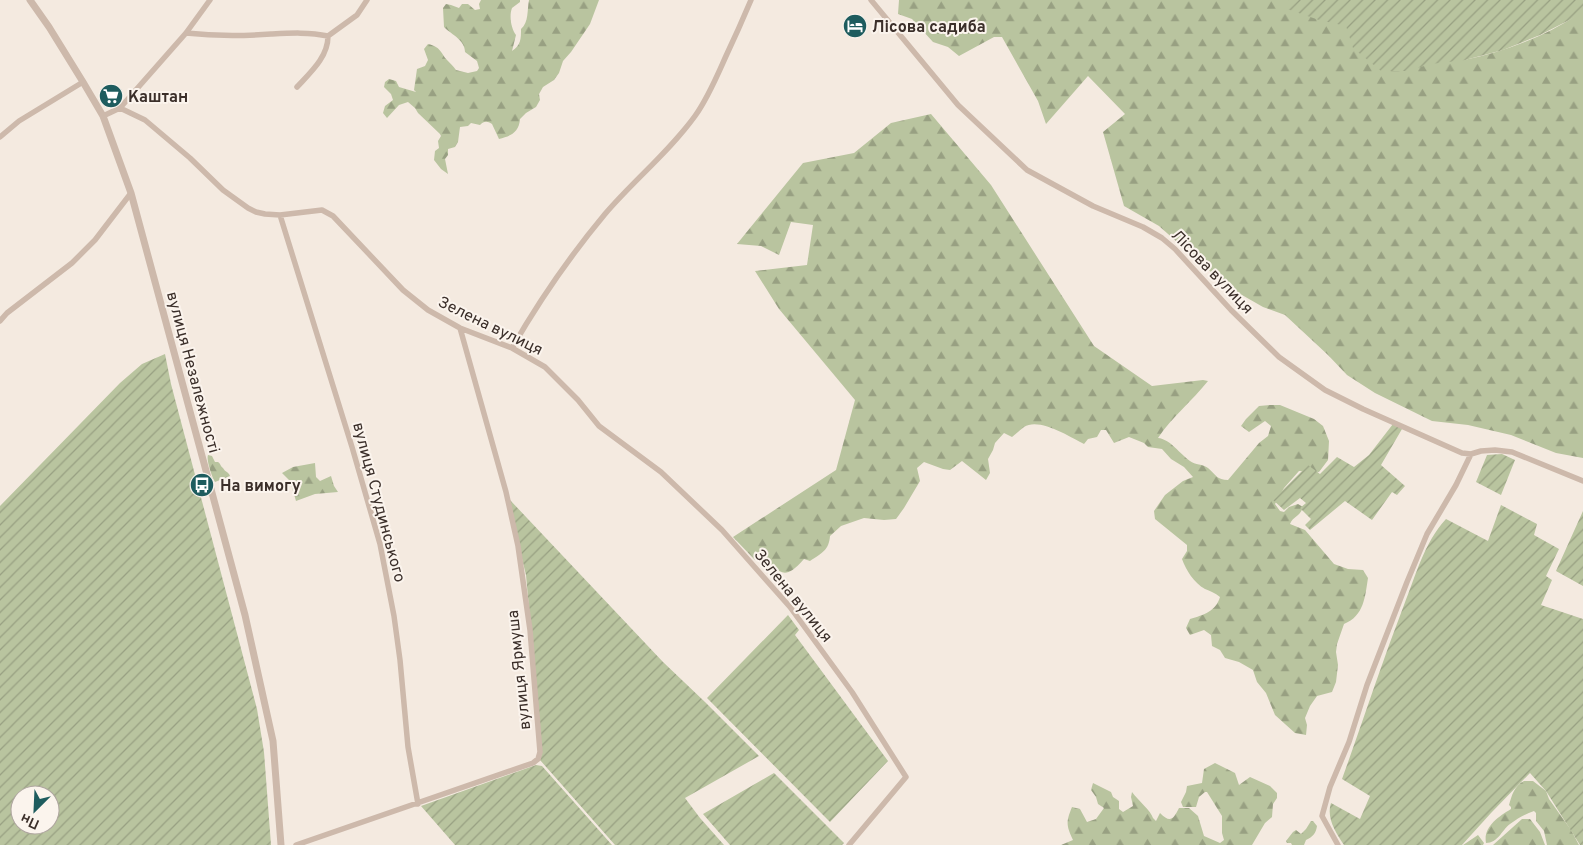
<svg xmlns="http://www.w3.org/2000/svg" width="1583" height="845" viewBox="0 0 1583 845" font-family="Overpass,sans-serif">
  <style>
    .forest { fill: url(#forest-firs); fill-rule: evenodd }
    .garden { fill: url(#garden-furrows); fill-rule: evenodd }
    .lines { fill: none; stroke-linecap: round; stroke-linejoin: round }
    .minor { stroke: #cdb9ab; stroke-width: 5.5 }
    .tertiary { stroke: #cdb9ab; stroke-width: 7 }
    .labels { text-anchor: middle; stroke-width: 4; stroke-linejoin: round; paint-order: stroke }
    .poi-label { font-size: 16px; font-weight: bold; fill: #3b2f2a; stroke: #fbf4ed; text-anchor: start }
    .street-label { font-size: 16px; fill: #3b2f2a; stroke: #fbf4ed }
  </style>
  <defs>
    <pattern id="forest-firs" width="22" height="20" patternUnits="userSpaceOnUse" patternTransform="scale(1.25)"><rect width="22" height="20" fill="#b9c49f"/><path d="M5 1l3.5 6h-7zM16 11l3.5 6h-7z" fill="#98a082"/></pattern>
    <pattern id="garden-furrows" width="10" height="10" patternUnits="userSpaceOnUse" patternTransform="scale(1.25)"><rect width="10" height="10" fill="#b9c49f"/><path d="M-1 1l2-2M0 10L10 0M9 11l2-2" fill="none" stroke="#98a082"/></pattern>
  </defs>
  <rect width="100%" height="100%" fill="#f4eae0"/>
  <!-- forest -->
  <path class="forest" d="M481,0h39v2l-8,6c-3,8 -1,20 4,27l-4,16c9,-6 9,-12 9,-22 8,-7 6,-19 8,-29h70l-9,24 -19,28 -8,9 -4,12 -5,7 -11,7 -4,7 1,6 -4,7 -10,6 -6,6c-1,14 -10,17 -21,20l-7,-15c-5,-3 -8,-3 -12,1l-9,-2 -3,3 -8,1 -2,15 -3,5 -7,2v6l-3,4 3,15 -7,-5 -7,-9 1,-9 4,-3 -1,-7 3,-5 -1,-2 -22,-21 -3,-5 -7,-6 -9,3 -12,13 -4,-5 2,-7 8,-6 -2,-6 -7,-7 1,-5 4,-3 7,2 3,6 17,5 -2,-2 3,-21 8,-3 3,-6 -4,-11 4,-5c13,3 12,8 19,16 4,4 6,6 9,10l12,3 9,-2 2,-3 -2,-7 -12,-9c0,-12 -13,-17 -21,-25l-1,-19 3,-4 5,1 8,3 3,-4h6l7,6 5,-1 -1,-5z
    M899,0h684v458l-27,-5 -45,-18 -43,-10 -36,-4 -57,-28 -28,-18 -19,-20 -43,-40 -22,-8 -35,-20 -69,-61 -35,-20 -21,-74 22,-18 -37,-38 -42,48 -8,-23 -36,-64h-8l-35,19 -11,-9 -15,-5 -21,-23 -14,-5zM1577,15c-33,22 -74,37 -113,45z
    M931,114l60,71 103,161 58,40 51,-6 5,1c-16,20 -36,36 -50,57 12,1 22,16 32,23 5,4 13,3 18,7 8,7 9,12 20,12l31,-37 9,-7 3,-10 -6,-5 -16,11 -8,-6 5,-7 13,-13 11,-1h10l34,14 9,7 6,15 -1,19 -9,12 -20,-1 -15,17 -9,16 5,7 4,1 5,-5 9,-3 5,3c-3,10 -10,9 -13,17l15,6 29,34 14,5 15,1 5,8c-3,19 -4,38 -24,46l-7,20 -1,8 2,13 -2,17 -4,10 -15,4 -7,10 -5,12 2,7 -1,10 -11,-2 -20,-18 -9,-22 -9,-11 -4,-12 -14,-8 -14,-4 -5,-8 -8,-4 -1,-11 -7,-5 -14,5 -4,-7 4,-9c14,-4 26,-8 30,-22 -5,-4 -10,-6 -15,-8 -11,-6 -19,-19 -23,-30l5,-8v-6l-32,-26 -1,-8 11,-16 18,-14 10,-4 -9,-10 -13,-8 -9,-10 -14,-2 -4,-4 -15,-6 -15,6 -8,-13h-5l-4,7 -9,2 -4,5c-14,-7 -45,-27 -60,-17 -4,3 -8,7 -12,10l-8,-4 -9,10 -2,7 -5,9 2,14 -4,7 -24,-19 -12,9 -7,-1 -19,-7 -7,6 3,13 -16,27 -8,11 -12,1 -20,-2 -23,8 -11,10c-1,14 -8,17 -20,25l-6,-2c-25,29 -24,3 -49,1l-22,-23 103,-67 19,-70 -76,-91 -24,-38 52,-6 6,-40 -22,-3 -12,33 -18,-9 -24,-2 66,-81 51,-10 37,-30z
    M208,455l4,1 3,6h3c3,2 2,4 5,6 2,4 6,4 7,8l-15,6c-3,-5 -9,-22 -7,-27z
    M315,463l1,14 4,4 11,-5 3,10 4,6 -23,2 -19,7 -6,-20 -8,-8 11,-6z
    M1215,763l20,10 4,12 11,-8 20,9 7,7v5l-4,6 -1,13 -7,6 -13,22h-191l12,-5c-7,-15 -7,-18 -1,-33l8,2 7,13 9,-3 8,-11 -6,-4 -2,-7 -5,-7 2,-7 18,9 2,5 6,4v8l4,3 10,-6 -2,-9 1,-5c6,8 19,19 21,26l3,3 4,-8c10,10 13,7 19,-5h10l9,8 6,20 16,7 4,-3 -2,-7v-17l-15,-24h-2l-6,5 -3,10h-13l-2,-5 5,-10 1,-6 15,-3 2,-14z
    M1524,781h9l13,10 3,8 22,31 8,15h-32l-3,-14 -8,-10v-8l-2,-2c-9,3 -16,7 -24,13 -9,7 -12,19 -24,19 -3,-16 12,-26 25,-34v-2l-2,-2c3,-10 5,-19 15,-24z
    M1522,819h8l10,13 5,13h-52z
    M1311,821h2l4,5c-1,7 -4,11 -11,14l-2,5h-12l-1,-2h-4l-1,-2 7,-9 3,-2 5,4 5,-5z
    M1478,835l6,8 -1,2h-20z"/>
  <!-- garden -->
  <path class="garden" d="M1289,0h294v13l-43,22 -37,15 -38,10 -34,4 -24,7h-26l-28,-23 -7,-22 -27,-6 -32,-11z
    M165,354l6,30 86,325 7,43 7,93h-271v-339l120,-123 22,-19zM20,795h30v30h-30z
    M1393,424l9,5 -21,36 24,21 -8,9 -5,-3 -20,28 -27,-19 -35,29 -5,-5 6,-6 -11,-11 6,-5 -6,-5 -16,12 -11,-10 35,-35 12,9 17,-17 17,10 15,-12z
    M1502,454l13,6 -14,35 -25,-13 11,-27z
    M510,500l153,162 42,40 54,54 -74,42 15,20 24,27h-109l-75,-85 2,-7 -16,-178 -18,-73z
    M1501,505l36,19 -3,11 25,14 -13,27 6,4 -11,25 42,14v226h-3l-34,-54 -16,-18 -39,40 -29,32h-118c-8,-12 -18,-27 -13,-42l29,16 10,-23 -28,-17c21,-58 40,-117 62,-174 12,-30 20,-62 42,-86l42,22z
    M1583,511v75l-27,-15z
    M788,615l11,15 -4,5 93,126 -58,61 -123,-124z
    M536,765l6,1 70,79h-157l-34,-39z
    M774,773l70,70 -2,2h-112l-27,-31z"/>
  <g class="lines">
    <!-- minor -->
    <path class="minor" d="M871,0l87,105 69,65 66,36 50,21 19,11 13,11 56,61 48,47 46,33 38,19 99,44 9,1 10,-3 14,-1 17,2 71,29
      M186,33c27,3 57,3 85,1 20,-1 38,-2 57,2l29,-21 10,-15
      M297,87c14,-15 31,-30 31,-51
      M120,108l66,-75 24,-33
      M103,116l17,-8 25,12 45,38 33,32 25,18 8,4 9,2 15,1 42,-5 11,6 70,74 25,20 32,18 52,20 33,19 33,33 21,26 62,46 61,58 68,77 62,85 54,85 -57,68
      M0,137l19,-16 64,-39
      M280,215l72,232 28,97 14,72 6,44 8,87 10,57
      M0,321l7,-8 65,-50 23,-23 36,-47
      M512,348c27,-47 58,-92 93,-134 29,-34 64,-62 90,-98 13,-18 22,-40 31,-60 9,-19 17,-37 25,-56
      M296,845l237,-82 5,-4 2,-7 -10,-122 -12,-84 -12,-54 -46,-164
      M1338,845l-16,-29 8,-29 19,-45 18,-57 40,-103 20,-48 29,-49 15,-31"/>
    <!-- tertiary -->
    <path class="tertiary" d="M30,0l19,27 34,55 20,34 28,77 114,422 28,126 8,104"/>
  </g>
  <!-- icons -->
  <defs>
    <g id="hotel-disc" transform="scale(1.25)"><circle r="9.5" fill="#1e5c5e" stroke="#fbf4ed"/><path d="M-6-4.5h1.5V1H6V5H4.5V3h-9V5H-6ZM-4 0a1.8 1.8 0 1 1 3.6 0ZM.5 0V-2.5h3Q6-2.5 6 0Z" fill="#fff"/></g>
    <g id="supermarket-disc" transform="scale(1.25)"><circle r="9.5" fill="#1e5c5e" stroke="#fbf4ed"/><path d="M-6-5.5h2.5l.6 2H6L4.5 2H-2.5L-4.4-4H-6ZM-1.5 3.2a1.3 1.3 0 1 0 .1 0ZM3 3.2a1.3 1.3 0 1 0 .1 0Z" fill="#fff"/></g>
    <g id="bus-disc" transform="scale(1.25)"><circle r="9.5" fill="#1e5c5e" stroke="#fbf4ed"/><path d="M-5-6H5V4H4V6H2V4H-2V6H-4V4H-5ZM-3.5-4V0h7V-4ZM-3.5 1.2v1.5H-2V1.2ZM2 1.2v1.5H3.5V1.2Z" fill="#fff"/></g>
  </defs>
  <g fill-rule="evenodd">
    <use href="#hotel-disc" x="855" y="26"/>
    <use href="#supermarket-disc" x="111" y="96"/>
    <use href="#bus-disc" x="202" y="485"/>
  </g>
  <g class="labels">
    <!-- poi labels -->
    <g class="poi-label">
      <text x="872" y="32">Лісова садиба</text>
      <text x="128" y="102">Каштан</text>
      <text x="220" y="491">На вимогу</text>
    </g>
    <!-- street labels -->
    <g class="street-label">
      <text transform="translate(1213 271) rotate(46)" y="6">Лісова вулиця</text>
      <text transform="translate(491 325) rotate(26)" y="6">Зелена вулиця</text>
      <text transform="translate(194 372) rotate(75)" y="6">вулиця Незалежності</text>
      <text transform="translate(380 502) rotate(75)" y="6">вулиця Студинського</text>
      <text transform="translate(794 595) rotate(51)" y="6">Зелена вулиця</text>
      <text transform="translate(518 670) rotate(-96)" y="6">вулиця Ярмуша</text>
    </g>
  </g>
  <!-- north arrow -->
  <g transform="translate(35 810) rotate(204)"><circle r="24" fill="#fbf4ed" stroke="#aea59f"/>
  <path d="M0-4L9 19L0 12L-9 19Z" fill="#1e5c5e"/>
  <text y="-8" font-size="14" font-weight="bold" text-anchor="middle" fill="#3b2f2a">Пн</text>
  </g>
</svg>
